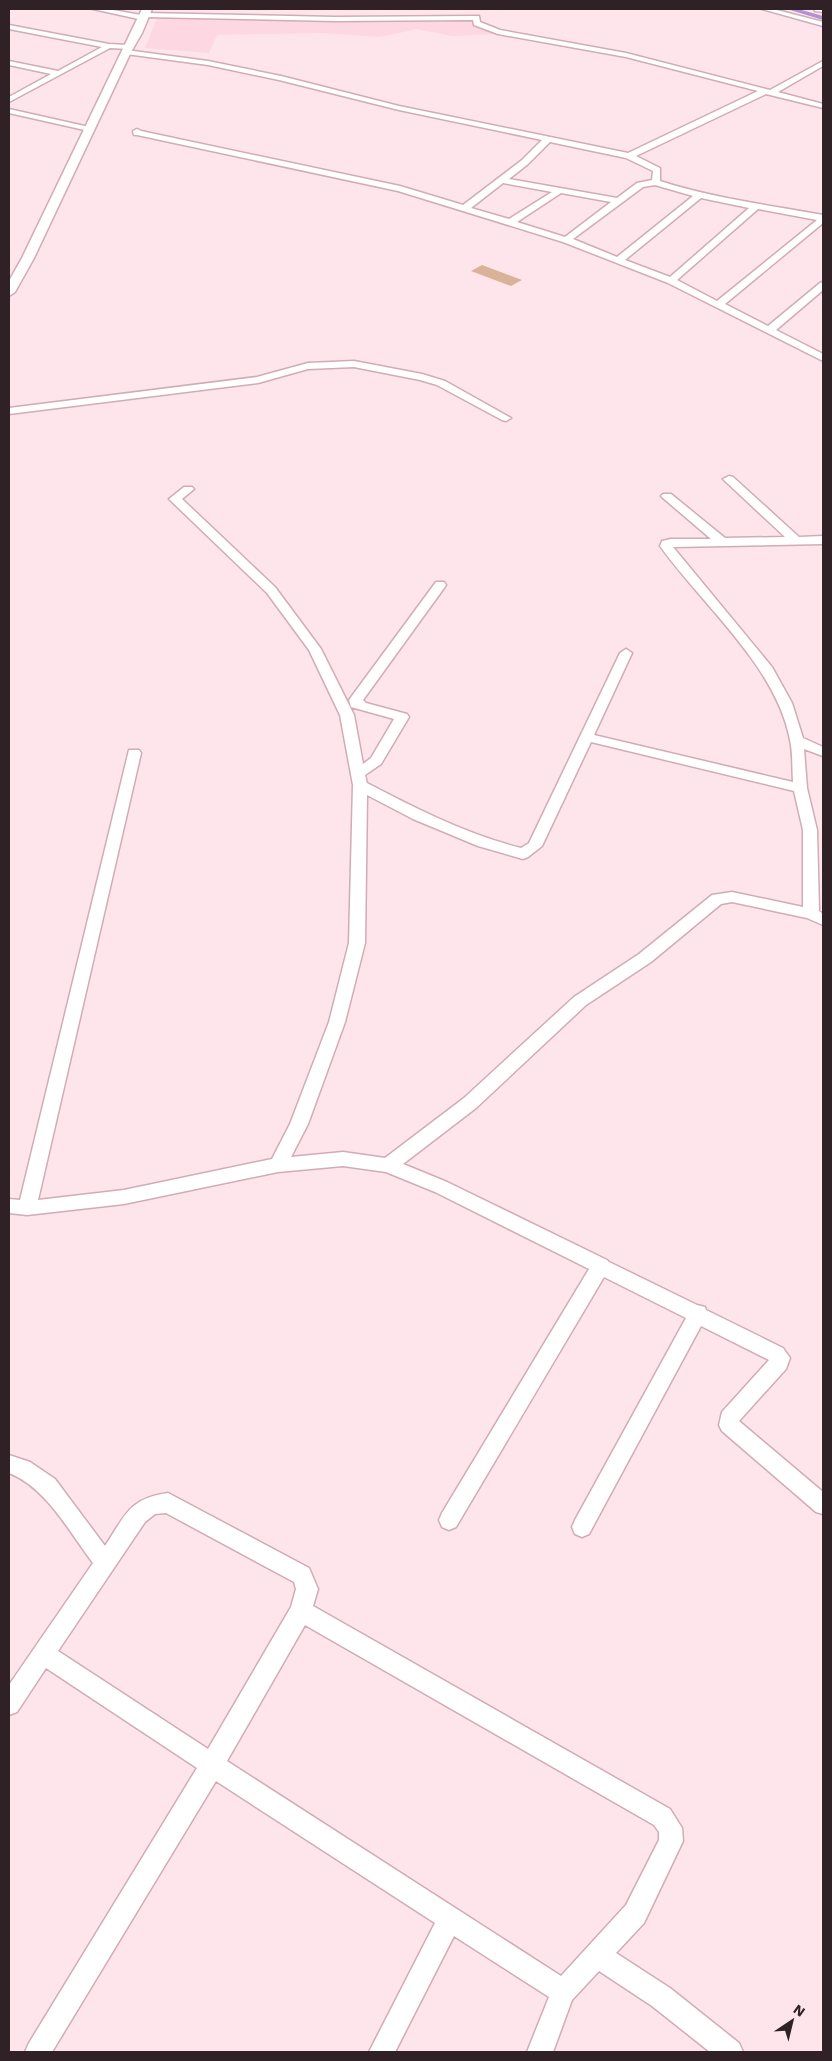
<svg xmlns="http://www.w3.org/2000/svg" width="832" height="2061" viewBox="0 0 832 2061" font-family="'Work Sans',sans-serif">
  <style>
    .built { fill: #fdd7e1 }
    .green { fill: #dab297 }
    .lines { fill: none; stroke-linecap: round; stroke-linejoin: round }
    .canal { fill: #b091d3; fill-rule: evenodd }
    .minor-casing { stroke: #d1acb6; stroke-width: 3 }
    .major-casing { stroke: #d1acb6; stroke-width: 3 }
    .minor { fill: #fff; fill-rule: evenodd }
    .major { fill: #fff; fill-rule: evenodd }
  </style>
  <rect width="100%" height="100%" fill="#fde5eb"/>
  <!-- built -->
  <path class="built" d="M157,18h309l31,16 -45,2 -35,-7 -37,8 -59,-4 -104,2 -8,18 -64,-5z"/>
  <!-- green -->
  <path class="green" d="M482,265l40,15 -11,6 -40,-15z"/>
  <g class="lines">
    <!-- canal -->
    <path class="canal" d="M787,9h11l25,7v4z"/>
    <!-- minor casing -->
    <g class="minor-casing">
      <path id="minor" d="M93,9h14l34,6 3,-2 191,4 141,-1h3l1,6 20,8 126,23 144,37 53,-29v5l-45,26 45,12v4l-57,-14 -130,62 24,12v13c53,17 108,24 163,34v8l-98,81 43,22 52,-43 3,-1v8l-47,40 47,24v7l-155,-78 -105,-41 -165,-51 -261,-56h-3l-1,-4 4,-2 4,2 259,55 63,19 59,-45 20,-20 -143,-30 -120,-30 -71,-15 -82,-11 -4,-2 4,-2 82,11 73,15 118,30 229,47 130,-62 -132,-34 -128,-23 -24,-9 -1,-5 -138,1 -189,-4 -3,3zM550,142l76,16 27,13 -1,9 -15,3 -20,15 -108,-19 19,-15zM503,183l49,9 -43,27 -38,-11zM655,185l38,11 -76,61 -44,-18 70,-52zM561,193l50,9 -46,35 -48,-15zM701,198l48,10 -79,69 -45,-17zM758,209l59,11 -100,81 -40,-21z
        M762,9h11l50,13v4z
        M814,9h9v3l-8,-1z
        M9,25l100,19 19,1 4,2 -4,2 -18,-1 -101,54v-5l42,-23 -42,-9v-4l49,10 44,-24 -93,-18z
        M9,109l80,18 4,2 -4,2 -80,-18z
        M354,361l68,13 23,7 66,37 -5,3 -4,-1 -65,-35 -17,-5 -66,-13 -46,2 -50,14 -249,31v-6l248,-31 51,-14z
        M729,476l4,1 66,60 24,-1v8l-150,3 99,120 20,36 11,35 20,9v9l-19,-7 3,39 10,42 2,81 4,3v11l-16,-7 -75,-16 -11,2 -70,58 -65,43 -110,103 -73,56 44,18 160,78 2,2 88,43 8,2 1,3 77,38 7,10 -4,11 -47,52 84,71v22l-7,-2 -94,-81 -3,-6 3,-13 47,-52 -68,-34 -112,208 -7,3 -7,-3 -3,-7 3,-7 111,-202 -82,-41 -148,250 -7,3 -7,-3 -3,-7 3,-7 147,-244 -154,-77 -49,-20 -43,-6 -65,6 -154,32 -97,11 -18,-2v-14l11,1 109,-450h10l2,3 -103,447 86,-10 148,-31 18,-35 39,-102 20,-79 4,-158 -13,-70 -31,-65 -42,-57 -98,-94 15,-12h8l2,2 -12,10 93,88 46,62 33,66 9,49 8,-6 23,-39 -43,-12 -2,-7 87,-118h8l2,3 -2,3 -81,112 3,3 41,11 2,3 -28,47 -16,11 2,8c50,26 99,51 154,65l8,-5 91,-190 6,-4 6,4 -38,82 199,47c-1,-14 0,-29 -3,-42 -14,-74 -87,-134 -130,-194l2,-5 9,-2h40l-48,-41 -2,-2 2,-2h8l54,44 60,-1 -60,-56 -2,-2zM591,742l203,49 9,39v77l-71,-15 -20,3 -73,59 -65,43 -110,101 -79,60 -42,-6 -52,5 17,-33 37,-102 20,-79 2,-148 46,24 65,27 45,13 5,-2 14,-11z
        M9,1455l21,7 25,17 50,67c20,-30 24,-48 63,-53l141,75 9,21 -5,17 357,203 12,19 1,13 -39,82 -28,30 54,35 69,55 4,9h-33l-58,-46 -53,-35 -27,29 -19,52h-26l22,-55 -95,-61 -59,116h-26l66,-129 -219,-142 -164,271h-27l4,-9 168,-275 -151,-100 -29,44 -8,3v-30l84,-122c-23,-30 -47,-76 -84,-90zM166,1513l128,69 2,7 -5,18 -83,142 -150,-98 87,-129 10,-8zM305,1625l349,200 5,7v8l-33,65 -65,71 -334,-215z"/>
    </g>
    <!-- major casing -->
    <g class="major-casing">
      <path id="major" d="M142,9h10l-10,24 -11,19 -97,206 -19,34 -6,4v-15l13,-23z"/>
    </g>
    <!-- minor -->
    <use href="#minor" class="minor"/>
    <!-- major -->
    <use href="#major" class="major"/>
  </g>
  <!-- border -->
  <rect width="832" height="2061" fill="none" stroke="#2f2125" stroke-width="20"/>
  <!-- north arrow -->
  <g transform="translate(792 2021) rotate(35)" stroke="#fde5eb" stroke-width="4" paint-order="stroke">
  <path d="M0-4L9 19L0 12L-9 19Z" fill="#2f2125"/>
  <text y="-8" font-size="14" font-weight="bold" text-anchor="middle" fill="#2f2125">N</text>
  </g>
</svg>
